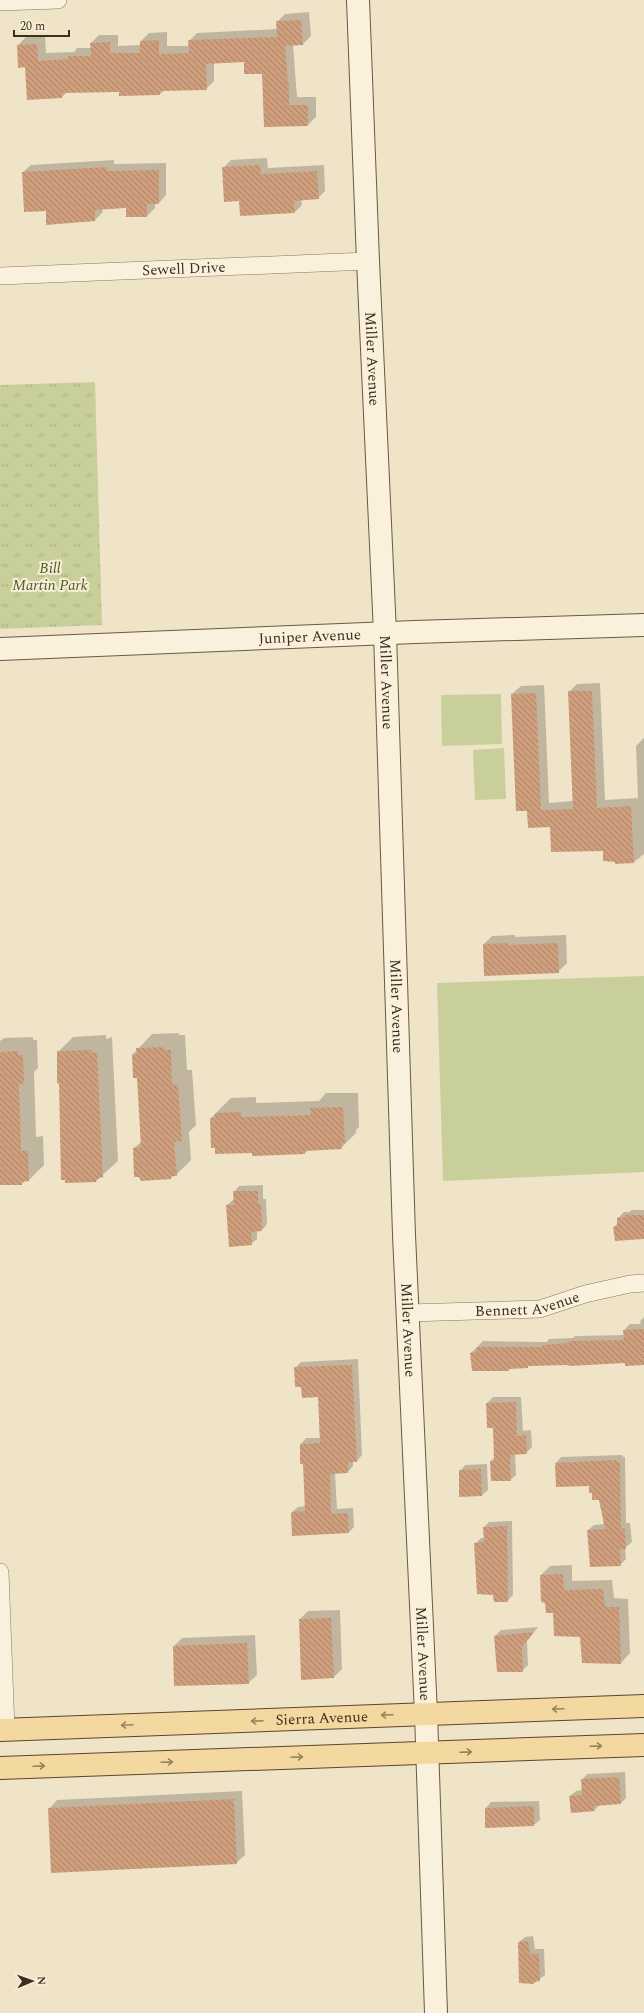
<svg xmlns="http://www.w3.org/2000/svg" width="644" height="2013" viewBox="0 0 644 2013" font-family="Spectral,serif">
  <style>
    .grass { fill: #c9cf9b }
    .park { fill: url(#park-tufts) }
    .shadow { fill: #0003 }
    .building { fill: url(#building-back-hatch) }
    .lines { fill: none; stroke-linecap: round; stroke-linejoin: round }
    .street-casing { stroke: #8d765c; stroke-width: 18 }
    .secondary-casing { stroke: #6f573f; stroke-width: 24 }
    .primary-casing { stroke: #5b4430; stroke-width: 24 }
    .street { stroke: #faf1dc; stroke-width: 17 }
    .secondary { stroke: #faf1dc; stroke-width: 22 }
    .primary { stroke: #f3d9a0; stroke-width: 22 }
    .oneway { stroke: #988460 }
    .labels { text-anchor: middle; stroke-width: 4; stroke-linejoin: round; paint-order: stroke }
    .street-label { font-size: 15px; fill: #3d2e20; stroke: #f7eed8 }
    .park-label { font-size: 15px; font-style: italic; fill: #4d5a26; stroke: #f7eed8 }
  </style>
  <defs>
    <pattern id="park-tufts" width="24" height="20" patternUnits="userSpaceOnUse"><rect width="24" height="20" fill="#c9cf9b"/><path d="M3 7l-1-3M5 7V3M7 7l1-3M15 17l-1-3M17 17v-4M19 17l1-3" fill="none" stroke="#aeb285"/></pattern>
    <pattern id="building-back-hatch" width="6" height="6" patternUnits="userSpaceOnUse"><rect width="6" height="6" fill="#cf9f7d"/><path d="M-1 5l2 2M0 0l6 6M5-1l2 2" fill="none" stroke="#a98266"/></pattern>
  </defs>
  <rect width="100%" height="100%" fill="#f0e4c8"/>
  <!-- grass -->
  <path class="grass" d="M501,694l1,50 -60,2 -1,-51z
    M504,748l2,51 -31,1 -2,-50z
    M644,976v196l-201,9 -6,-198z"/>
  <!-- park -->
  <path class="park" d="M95,382l7,243 -102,4v-244z"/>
  <!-- shadow -->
  <path class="shadow" d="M309,12l2,24 -8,8 -10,1 4,52h19v20l-8,8 -43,1 -2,-53 -18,-12 -31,1v19l-8,8 -41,1 -5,4 -40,1v-4l-53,1 -5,5 -34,2 -2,-33 -7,1 -1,-22 8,-8 19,-1 1,17 28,-1 3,-4h14v-5l8,-8h19v11l23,-1v-4l8,-8 18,-1v14h22v-5l8,-8 80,-4v-7l8,-8z
    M267,158l1,10 56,-3 1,26 -7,7 -17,1 1,6 -7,7 -71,-45 7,-7z
    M114,160v4l52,-1v32l-7,8h-4v5l-8,8 -20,-9 -25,2 1,3 -8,8 -48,-10 -24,-38 8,-7z
    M600,683l5,117 33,-2 -2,-52 8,-8v116l-10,8 -83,-36 -22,1 -17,-133 9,-8 23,-1 5,118 24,-2 -4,-109 8,-8z
    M515,935v2l51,-2 1,28 -9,9 -74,-28 8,-8z
    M179,1033v2h6l2,35h5l4,55 -7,7 2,28 -15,15 -6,3 -36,-30 8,-7 -4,-64 -5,-23 19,-20z
    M106,1035v4l6,-2 6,124 -22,20 -36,-98 -2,-31 15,-15z
    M33,1037v3h4l1,28 -4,4 2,65 7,-1 1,29 -15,15h-4l-3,4h-22v-143l4,-3z
    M326,1093h32l1,34 -3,3v3l-15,15 -33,2 -3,3 -52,-1 -42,-34 20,-20 25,-1v6l63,-2z
    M263,1185v14h3l1,25 -5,6h-5v9l-6,5 -21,2 -3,-41 7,-6v-7l5,-6z
    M632,1210h12v28l-30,-11 4,-4v-5l6,-6h5z
    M644,1317v47l-18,-2 -96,3 -3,2 -16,1 -3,2 -37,-17 12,-12 64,1 2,-3 24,-1 2,-2 50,-1 -1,-5 6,-6h11l-1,-3z
    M358,1359l4,96 -5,6h-4v5l-5,6 -13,1 2,36 16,-1 1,19 -5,5 -57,-20 6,-5 8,-1 -2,-43 -3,-19 5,-6h14l-1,-42 -17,-10 -7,-18 6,-6z
    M493,1397h28l2,34 8,-1 1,17 -6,6 -11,1 1,21 -6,5 -19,-19 4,-4 -1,-30 -7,-24z
    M622,1455l1,2h2l1,66h4l2,19 -7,6 1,11 -6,6 -32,-35 6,-5 11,-1 -6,-25 -9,-14 -34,-22 5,-6z
    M487,1464l1,26 -6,5 -22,1v-25l5,-6z
    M512,1521l1,74 -6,6 -13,-7 -19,-50 6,-6h4l-1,-11 5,-5z
    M572,1565v16l40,-1 2,18 14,1 2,54 -9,10 -40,-27 -35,-34h-4l-1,-27 9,-9z
    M340,1610l2,59 -8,8 -34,-58 8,-8z
    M538,1627l-11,14 1,24 -6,6 -27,-35 6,-6z
    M255,1635l2,40 -9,8 -74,-37 8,-8z
    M625,1772l1,26 -5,5 -21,2 -6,5 -24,-14 6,-5 6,-1v-10l5,-6z
    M242,1791l3,64 -9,8 -187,-54 8,-9z
    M539,1801l1,19 -6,5 -48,-17 5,-6z
    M533,1936l2,13h9l1,26 -11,8 -15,-41 6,-5z"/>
  <!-- building -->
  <path class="building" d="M301,20l2,25 -18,1 3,38h1v21h19v21l-44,1 -2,-53h-18v-12l-38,2 1,26 -47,1v4l-41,1v-4l-57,1v5l-35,2 -2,-33 -7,1 -1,-23 20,-1 1,17 30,-2v-3h23l-1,-13 20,-1v11h30v-12l19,-1v14l30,-1 -1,-13 89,-3 -1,-16z
    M260,165l1,9 56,-3 2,28 -25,2 1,12 -55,3 -1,-15 -15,1 -2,-35z
    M107,167v4l52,-1v34h-12v13h-21v-9l-31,2v11l-49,4v-14l-22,1 -2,-40z
    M568,691h24l5,117 34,-2 3,57 -19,1v-2l-12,-1v-10l-52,1 -1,-25 -22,1 -1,-17h-11l-5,-117 25,-1 5,117 32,-1z
    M507,943v2l51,-2 1,30 -75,3 -1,-32z
    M164,1047v3h7l1,35 6,-1 4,57 -8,1 3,34h-6v3l-30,2 -2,-4h-5l-1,-29 8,-1 -4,-69h-4l-1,-24h5l-1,-6z
    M91,1050l1,3 5,-1 6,125 -6,2 -1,3 -31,1v-3h-4l-2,-96 -2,-1v-32z
    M18,1051v4h5l1,29h-5l2,67h7l1,30 -7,1v3h-22v-133z
    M343,1107l2,36h-4l1,6 -37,2v3l-53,2v-3l-37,1v-6h-4l-1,-30h5v-5l26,-1v5l70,-2 -1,-7z
    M233,1191h25v13h3l1,27 -11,1 1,13 -23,2 -3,-42h8z
    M625,1215h19v24l-29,2 -2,-14 4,-1v-8l8,-1z
    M644,1329v36l-19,1v-3l-56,3 -1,-1 -40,1v2l-19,1v2h-37l-2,-18 6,-1 1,-5h65v-2l27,-2 -1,-2 56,-1 -1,-10z
    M352,1365l5,97h-9v11l-18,1 1,40 17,-1 1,20 -57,3 -1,-24 14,-1 -2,-47h-3v-20l20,-1 -2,-46 -16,1 -1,-11h-6l-1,-20z
    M516,1402l1,34 9,-1 1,19 -17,1 1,26h-20l-1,-20h4l-1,-33h-6l-1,-25z
    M616,1460l1,2h3l1,67 4,-1 1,21h-6l1,17 -31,1 -3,-37 18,-1 -6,-29h-7v-7h-3v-7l-33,1 -1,-24z
    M481,1469l1,27 -23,1v-27z
    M507,1526l1,76h-14l-1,-7 -16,-1 -3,-51 10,-1 -1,-15z
    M563,1574l1,16 39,-1 2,18h14l2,57 -39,-1 -2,-26 -26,-1 -1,-23h-7l-1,-10 -4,-1 -1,-27z
    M331,1618l3,60 -33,2 -2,-61z
    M534,1632l-12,15 1,25h-26l-3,-36z
    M247,1643l2,41 -75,2 -1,-40z
    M619,1777l2,27 -27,2 1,5 -24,2 -2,-17 13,-1 -1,-16z
    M234,1799l3,65 -186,9 -3,-65z
    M534,1806v20l-49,2v-20z
    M528,1941l2,13h9l1,27 -6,1v2l-15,-1 -1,-41z"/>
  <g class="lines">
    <!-- street casing -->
    <g class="street-casing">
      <g id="street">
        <path d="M0,2l58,-2"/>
        <path id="s1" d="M0,276l368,-15"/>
        <path id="s2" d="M408,1313l132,-4 45,-15 45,-10 14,-1"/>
        <path d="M0,1572l6,158"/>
      </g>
    </g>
    <!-- secondary casing -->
    <g class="secondary-casing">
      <g id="secondary">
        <path id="s3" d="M358,0l10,261 17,372 19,602 22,479 10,299"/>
        <path id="s4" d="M0,649l415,-17 229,-7"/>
      </g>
    </g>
    <!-- primary casing -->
    <g class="primary-casing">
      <g id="primary">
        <path id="s5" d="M0,1730l644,-24"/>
        <path d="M0,1768l644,-23"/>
      </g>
    </g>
    <!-- street -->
    <use href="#street" class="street"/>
    <!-- secondary -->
    <use href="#secondary" class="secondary"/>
    <!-- primary -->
    <use href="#primary" class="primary"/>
  </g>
  <!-- one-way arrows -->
  <defs><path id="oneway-shaft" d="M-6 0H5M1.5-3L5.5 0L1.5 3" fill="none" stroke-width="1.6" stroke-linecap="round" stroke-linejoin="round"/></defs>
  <g class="oneway">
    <use href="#oneway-shaft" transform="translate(558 1709) rotate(178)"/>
    <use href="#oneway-shaft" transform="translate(387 1715) rotate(178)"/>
    <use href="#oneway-shaft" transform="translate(257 1721) rotate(178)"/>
    <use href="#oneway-shaft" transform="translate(127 1725) rotate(177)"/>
    <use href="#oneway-shaft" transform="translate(596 1746) rotate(-2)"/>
    <use href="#oneway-shaft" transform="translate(466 1752) rotate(-2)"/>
    <use href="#oneway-shaft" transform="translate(297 1757) rotate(-2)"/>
    <use href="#oneway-shaft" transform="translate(167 1762) rotate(-2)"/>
    <use href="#oneway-shaft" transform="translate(39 1766) rotate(-2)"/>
  </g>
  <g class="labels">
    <!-- street labels -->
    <g class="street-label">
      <text dy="5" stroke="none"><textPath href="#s1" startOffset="184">Sewell Drive</textPath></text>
      <text dy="5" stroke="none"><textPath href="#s3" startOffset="359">Miller Avenue</textPath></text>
      <text dy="5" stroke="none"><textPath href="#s4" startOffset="310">Juniper Avenue</textPath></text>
      <text dy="5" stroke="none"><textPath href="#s3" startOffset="683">Miller Avenue</textPath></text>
      <text dy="5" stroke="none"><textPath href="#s3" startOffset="1007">Miller Avenue</textPath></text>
      <text dy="5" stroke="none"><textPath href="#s2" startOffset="120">Bennett Avenue</textPath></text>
      <text dy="5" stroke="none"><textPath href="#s3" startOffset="1331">Miller Avenue</textPath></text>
      <text dy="5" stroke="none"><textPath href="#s3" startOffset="1655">Miller Avenue</textPath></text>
      <text dy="5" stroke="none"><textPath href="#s5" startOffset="322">Sierra Avenue</textPath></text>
    </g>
    <!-- park labels -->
    <g class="park-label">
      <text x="50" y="573">Bill<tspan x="50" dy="17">Martin Park</tspan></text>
    </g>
  </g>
  <!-- north arrow -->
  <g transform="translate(32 1981) rotate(88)" stroke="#f7eed8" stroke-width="3" paint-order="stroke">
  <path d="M0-3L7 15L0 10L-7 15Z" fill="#3d2e20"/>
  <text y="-6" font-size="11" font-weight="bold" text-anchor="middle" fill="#3d2e20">N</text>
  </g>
  <!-- scale -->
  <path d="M14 30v6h55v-6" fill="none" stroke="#3d2e20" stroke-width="2"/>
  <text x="20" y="30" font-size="12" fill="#3d2e20" stroke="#f7eed8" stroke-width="3" paint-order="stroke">20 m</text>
</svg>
